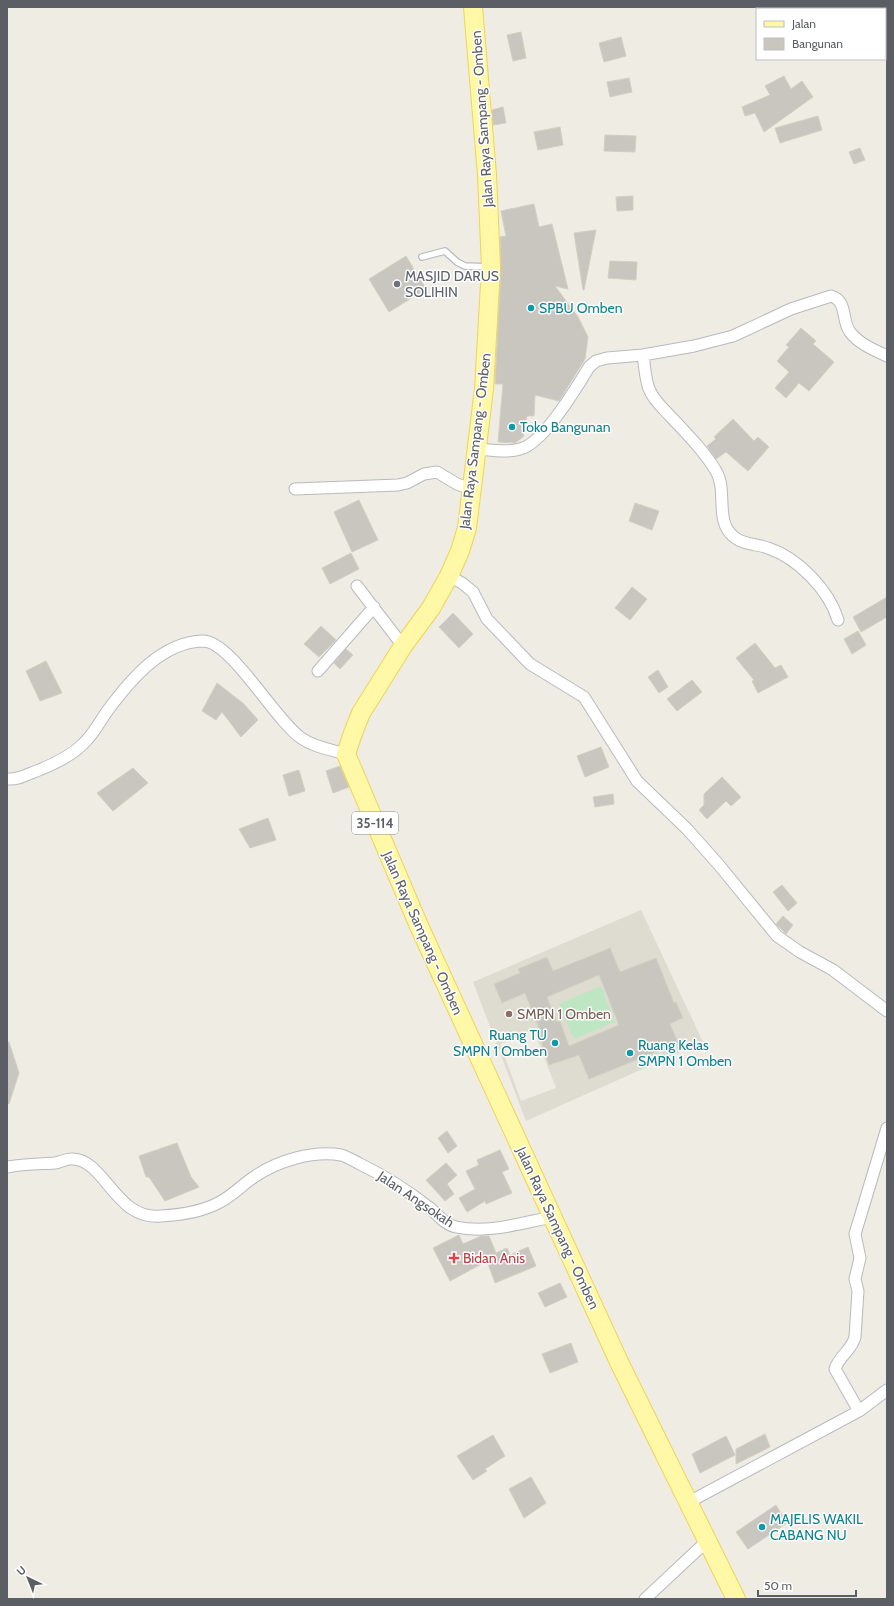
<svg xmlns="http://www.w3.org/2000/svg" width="894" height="1606" viewBox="0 0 894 1606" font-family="Cabin,sans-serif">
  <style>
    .education { fill: #dedcd1; fill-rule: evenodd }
    .green { fill: #bfe6c2 }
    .building { fill: #c9c6c0; stroke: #d3cfc1; fill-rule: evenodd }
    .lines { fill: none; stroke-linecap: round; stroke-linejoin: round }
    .lane-casing { stroke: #b8babf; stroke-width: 8 }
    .street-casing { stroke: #b8babf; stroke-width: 13 }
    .primary-casing { stroke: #f1d358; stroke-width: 20 }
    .lane { stroke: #fff; stroke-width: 5.5 }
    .street { stroke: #fff; stroke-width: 11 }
    .primary { stroke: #fff8a7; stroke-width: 18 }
    .worship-dot { fill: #6b7280; stroke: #fff; stroke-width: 1.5 }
    .culture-dot { fill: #0f9aa8; stroke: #fff; stroke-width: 1.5 }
    .education-dot { fill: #8d6e63; stroke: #fff; stroke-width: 1.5 }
    .health-dot { fill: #e0444e; stroke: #fff; stroke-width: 1.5 }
    .labels { text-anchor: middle; stroke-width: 3; stroke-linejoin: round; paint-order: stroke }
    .shield { fill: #fff; stroke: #8c8e92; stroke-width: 1 }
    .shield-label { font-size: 13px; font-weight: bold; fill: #5b5e64 }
    .street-label { font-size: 14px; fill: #5b5e64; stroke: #fff }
    .worship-label { font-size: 14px; fill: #5b616d; stroke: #fff; text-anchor: start }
    .culture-label { font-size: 14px; fill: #0d838f; stroke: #fff; text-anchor: start }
    .education-label { font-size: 14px; fill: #785e54; stroke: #fff; text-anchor: start }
    .health-label { font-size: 14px; fill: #be3a42; stroke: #fff; text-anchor: start }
  </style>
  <rect width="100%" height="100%" fill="#eeece3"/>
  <!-- education -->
  <path class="education" d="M641,910l62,132 -177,79 -53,-139zM609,948l8,20 -54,22 -8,-20zM547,957l8,21 -28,11 -8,-20zM623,971l-11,37 -11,-27zM494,984l32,9 -24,10zM676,1002l7,17 -34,14 -7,-17zM560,1021l12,36 -23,8 -12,-35zM534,1031l22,57 -35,13 -21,-57z"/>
  <!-- green -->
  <path class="green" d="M601,986l14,36 -41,17 -15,-35z"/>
  <!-- building -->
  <path class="building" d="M521,32l5,26 -13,3 -6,-26z
    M621,37l5,19 -22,6 -5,-19z
    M784,76l7,13 11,-8 11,16 -49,35 -9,-19 -10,3 -3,-9 28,-12 -5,-9z
    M629,78l3,14 -22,5 -3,-15z
    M503,107l3,16 -13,2 -1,-15z
    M818,116l4,14 -42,13 -5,-15z
    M560,127l3,18 -25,5 -4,-18z
    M605,135l31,1 -1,16 -31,-1z
    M860,148l5,12 -11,4 -5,-12z
    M633,196v14l-16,1 -1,-14z
    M534,204l5,23 13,-3 16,65 -13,-3 23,31 10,20 -3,22 -26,42 -24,-6 -1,21h-7l-4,21 -8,6 -17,-1 5,-58h-8l6,-116 -1,-31 6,-1 -5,-25z
    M596,230l-12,60h-1l-9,-57z
    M406,256l20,33 -37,23 -20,-33z
    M610,261l27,1 -1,18 -28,-2z
    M801,328l15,13 -3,3 21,18 -25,29 -10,-8 -13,15 -11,-10 14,-16 -12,-11 12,-14 -3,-2z
    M733,419l21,22 4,-4 11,10 -21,24 -22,-19 -10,7 -9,-13 9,-7 -2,-2z
    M359,500l19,40 -26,12 -18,-40z
    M635,503l24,8 -7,19 -23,-9z
    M351,553l8,16 -29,15 -8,-16z
    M632,587l15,12 -17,21 -15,-12z
    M887,597v20l-26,15 -8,-15z
    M453,613l20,21 -14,14 -20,-21z
    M321,626l15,14 -17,17 -15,-13z
    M858,631l8,14 -14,9 -8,-15z
    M755,643l20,25 6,-3 7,12 -30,16 -6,-12 2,-1 -18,-22z
    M346,649l7,6 -13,14 -6,-6z
    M46,661l16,32 -22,8 -14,-30z
    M658,670l10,17 -9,6 -11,-16z
    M692,680l10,12 -25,19 -10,-12z
    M217,683l27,21 14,16 -17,17 -19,-25 -6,8 -14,-9z
    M601,747l8,20 -24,10 -8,-21z
    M340,766l9,21 -16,6 -7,-22z
    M133,768l15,15 -35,28 -16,-18z
    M299,770l6,21 -16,5 -6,-21z
    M722,777l19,20 -10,9 -5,-5 -19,18 -8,-9 5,-5v-11z
    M613,794l1,10 -19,3 -2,-10z
    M268,818l8,22 -26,8 -11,-19z
    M782,885l15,18 -9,8 -15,-19z
    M783,916l10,9 -7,9 -10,-10z
    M610,948l10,24 36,-14 18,45 2,-1 7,16 -13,6 8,19 -89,36 -10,-24 -30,10 -12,-36 2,-1 -14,-35 -23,10 -8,-19 26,-11 -2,-4 29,-12 6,14zM599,975l20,50 -50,21 -9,-25 -3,1 -10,-25z
    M7,1042h2l10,31 -10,31 -2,-1z
    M447,1131l10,15 -9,7 -10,-15z
    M177,1143l14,34 8,10 -34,14 -16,-24h-3l-7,-21z
    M500,1150l9,19 -7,3 10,21 -26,11 -1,-3 -18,11 -8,-14 16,-9 -9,-18 13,-6 -2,-5z
    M446,1163l11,12 -10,9 7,10 -9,7 -19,-21z
    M459,1235l4,9 18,-8h8l7,17 11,-5 3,7 18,-8 8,19 -41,17 -8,-22 -37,20 -17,-33z
    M560,1283l7,14 -22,10 -7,-14z
    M571,1343l7,19 -28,11 -8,-19z
    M765,1434l5,13 -34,17v-15z
    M493,1435l12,21 -20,13 2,2 -14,9 -16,-24z
    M726,1436l9,19 -35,18 -8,-19z
    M531,1477l15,26 -22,15 -15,-29z
    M776,1505l11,18 -39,26 -12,-17z"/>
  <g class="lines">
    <!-- lane casing -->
    <g class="lane-casing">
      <path id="lane" d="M422,257l23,-6 12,11 8,4 24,1"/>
    </g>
    <!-- street casing -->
    <g class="street-casing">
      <path id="street" d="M643,355c2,12 2,26 7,36 5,11 14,18 21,26 16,17 33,34 45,54 12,20 -2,50 18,66 10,8 23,7 34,11 30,10 61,42 70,72
        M477,449c14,1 30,4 43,0 23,-5 57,-62 69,-82l7,-6 11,-3 36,-3 51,-9 39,-10 58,-27 40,-13c17,5 10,24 19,36 9,12 24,18 37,24
        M295,489l103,-4 9,-2 17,-9 13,-2 20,12 16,6
        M449,576l13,7 11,9 14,27 43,45 54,33 53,84 50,48 32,36 58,71 23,16 33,18 54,41
        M357,586l46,60
        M318,671l56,-64
        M7,779c12,1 21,-5 32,-9 15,-6 32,-14 44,-26 11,-10 17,-23 25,-34 23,-31 54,-68 95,-69 28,0 72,79 98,97 13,9 31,12 45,16
        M7,1167c16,-3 32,-3 48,-4 6,-1 12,-5 18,-4 32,1 43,62 88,57 18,-1 43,-5 59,-14 13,-7 22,-17 34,-25 23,-16 59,-27 87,-22 7,2 13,6 19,9 25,12 48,27 70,44 8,7 15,17 26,19 31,7 66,-4 96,-10
        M859,1411l-24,-42c4,-13 17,-19 20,-32l3,-46 -3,-12 5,-21 -5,-24 32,-106
        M689,1502l170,-91 28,-21
        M645,1599l62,-58"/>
    </g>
    <!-- primary casing -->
    <g class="primary-casing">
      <path id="primary" d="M473,7l14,168 4,92 -7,122 -17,139 -7,23 -11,25 -18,32 -28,38 -42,67 -8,20 -7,21 73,172 200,436 117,237"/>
    </g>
    <!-- lane -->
    <use href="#lane" class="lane"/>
    <!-- street -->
    <use href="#street" class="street"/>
    <!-- primary -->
    <use href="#primary" class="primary"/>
  </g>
  <!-- markers -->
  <circle class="worship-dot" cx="397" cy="284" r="4"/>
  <g class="culture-dot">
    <circle cx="531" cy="308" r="4"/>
    <circle cx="512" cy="427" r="4"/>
    <circle cx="555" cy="1043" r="4"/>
    <circle cx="630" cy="1053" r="4"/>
    <circle cx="762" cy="1527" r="4"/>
  </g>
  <circle class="education-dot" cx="509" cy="1014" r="4"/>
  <path class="health-dot" d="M452 1252h4v4h4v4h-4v4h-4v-4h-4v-4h4z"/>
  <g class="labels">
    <!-- shield labels -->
    <rect class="shield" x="352" y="812" width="46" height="22" rx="3"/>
    <g class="shield-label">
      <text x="375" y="828">35-114</text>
    </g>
    <!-- street labels -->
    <g class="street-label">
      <text transform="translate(482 119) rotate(-94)" y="5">Jalan Raya Sampang - Omben</text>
      <text transform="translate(475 441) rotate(-83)" y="5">Jalan Raya Sampang - Omben</text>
      <text transform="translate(423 933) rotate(66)" y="5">Jalan Raya Sampang - Omben</text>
      <text transform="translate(416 1199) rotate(34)" y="5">Jalan Angsokah</text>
      <text transform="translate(558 1228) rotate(65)" y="5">Jalan Raya Sampang - Omben</text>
    </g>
    <!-- worship labels -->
    <g class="worship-label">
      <text x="405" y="281">MASJID DARUS<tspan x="405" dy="16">SOLIHIN</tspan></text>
    </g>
    <!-- culture labels -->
    <g class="culture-label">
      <text x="539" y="313">SPBU Omben</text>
      <text x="520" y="432">Toko Bangunan</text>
      <text x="547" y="1040" text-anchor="end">Ruang TU<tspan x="547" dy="16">SMPN 1 Omben</tspan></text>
      <text x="638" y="1050">Ruang Kelas<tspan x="638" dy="16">SMPN 1 Omben</tspan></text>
      <text x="770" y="1524">MAJELIS WAKIL<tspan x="770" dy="16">CABANG NU</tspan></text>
    </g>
    <!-- education labels -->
    <g class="education-label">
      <text x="517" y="1019">SMPN 1 Omben</text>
    </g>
    <!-- health labels -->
    <g class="health-label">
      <text x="463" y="1263">Bidan Anis</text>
    </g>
  </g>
  <!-- border -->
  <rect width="894" height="1606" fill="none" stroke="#5b5e64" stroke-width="16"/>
  <!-- legend -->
  <rect x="756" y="8" width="130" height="52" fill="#ffffff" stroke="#bdbfc1"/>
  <rect x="764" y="21" width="20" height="6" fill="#fff8a7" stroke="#bdbfc1"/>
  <text x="792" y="28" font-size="12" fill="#5b5e64">Jalan</text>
  <rect x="764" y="38" width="20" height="12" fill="#c9c6c0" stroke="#bdbfc1"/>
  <text x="792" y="48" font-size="12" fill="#5b5e64">Bangunan</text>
  <!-- north arrow -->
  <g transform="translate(28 1578) rotate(317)" stroke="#ffffff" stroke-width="3" paint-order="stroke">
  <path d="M0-3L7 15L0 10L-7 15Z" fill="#5b5e64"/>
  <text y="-6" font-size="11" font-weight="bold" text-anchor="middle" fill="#5b5e64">U</text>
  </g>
  <!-- scale -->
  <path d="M758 1590v6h98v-6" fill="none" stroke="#5b5e64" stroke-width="2"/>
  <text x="764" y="1590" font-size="12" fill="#5b5e64" stroke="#ffffff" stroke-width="3" paint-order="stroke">50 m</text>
</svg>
